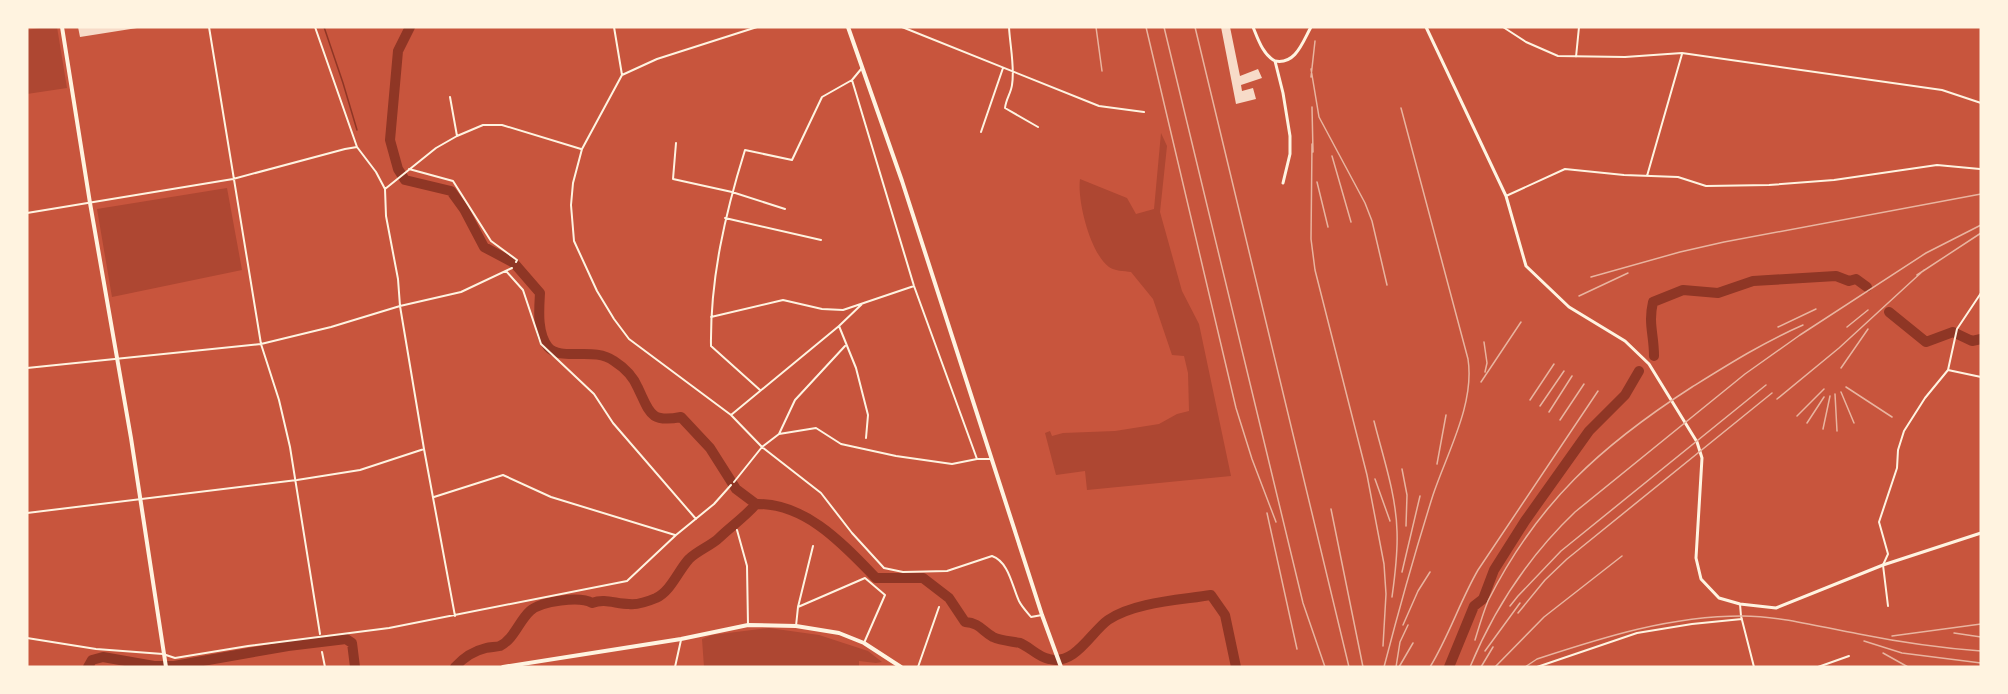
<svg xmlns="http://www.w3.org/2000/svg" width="2008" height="694" viewBox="0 0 2008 694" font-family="Bitter,serif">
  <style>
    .green { fill: #ae4732 }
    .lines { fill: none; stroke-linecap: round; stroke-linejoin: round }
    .stream { stroke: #8f3625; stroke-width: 1.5 }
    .river { stroke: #8f3625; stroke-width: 10 }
    .building { fill: #f7dbc8 }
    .minor { stroke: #fff3e0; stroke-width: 2 }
    .tertiary { stroke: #fff3e0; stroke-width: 3 }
    .secondary { stroke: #fff3e0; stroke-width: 4 }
    .rail { stroke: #e9b49f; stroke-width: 1.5 }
  </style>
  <rect width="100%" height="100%" fill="#c8553d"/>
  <!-- green -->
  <path class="green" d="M46,27h11l10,61 -40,6v-64z
    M1161,133l6,13 -7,66 22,79 17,33 32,152 -144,14 -2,-19 -29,4 -11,-42 5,-2 2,5 11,-3 52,-2 44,-7 18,-10 12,-3 -1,-38 -4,-17 -12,-1 -19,-56 -22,-27c-7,-1 -17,-1 -22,-5 -19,-14 -32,-67 -29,-88l47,19 9,16 18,-5z
    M227,188l15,82 -130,27 -15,-88z
    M769,628l50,7 49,16 14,11 -6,1 -17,-2v6h-155l-2,-28 10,-4z"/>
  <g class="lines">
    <!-- stream -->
    <path class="stream" d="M324,27l19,56 14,47"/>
    <!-- river -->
    <path class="river" d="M410,27l-12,24 -8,89 8,29 7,11 46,11 13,18 20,38 30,16 26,30c-1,17 -3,40 8,54 13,15 46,-1 66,14 11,7 19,15 24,27 12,25 12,35 43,29l29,31 26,41 20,15
      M1889,312l37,30 27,-10 19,9 9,-2
      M1654,356c0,-22 -6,-32 -1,-54l30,-12 35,3 35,-12 83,-5 13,5 7,-2 11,8
      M756,504c50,-1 87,40 120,74h47l26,20 16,24c15,1 17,9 28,15 9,4 18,4 27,6 10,4 18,14 29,16 26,7 42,-27 59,-39 26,-18 73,-20 103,-25l14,20 11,52
      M88,667l4,-7 11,-3 51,9h20l114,-20 58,-7 6,4 3,24
      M455,667c9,-10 18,-16 31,-19 4,-1 10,-1 14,-2 14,-7 19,-25 30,-35 11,-10 50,-15 62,-8 13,-5 24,1 37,1 8,1 20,-3 27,-6 15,-7 22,-27 33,-39 8,-8 23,-14 30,-21 11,-11 26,-21 37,-34
      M1449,667l25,-61 9,-7 11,-29 31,-49 64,-90 36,-36 14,-24"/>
  </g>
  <!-- building -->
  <path class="building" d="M78,27h59v1l-57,9z
    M1221,27h9l10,49 18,-7 4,9 -21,7 1,6 11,-3 3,11 -20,5z"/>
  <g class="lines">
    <!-- minor -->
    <path class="minor" d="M209,27l52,317 18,56 11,47 30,187
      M315,27l42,120 19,25 9,17 1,27 12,63 2,27 24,143 31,167
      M614,27l8,48 -40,74 -9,34 -2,22 3,36 23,50 17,28 15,20 102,76 31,32 59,46 31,40 32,35 19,4 44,-1 45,-15c17,6 20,30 27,45 3,6 8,11 12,16l11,-2
      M902,27l197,79 45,6
      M1009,27c1,19 6,40 3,58 -1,8 -6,14 -7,23l33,19
      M1503,27l23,15 32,14 67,1 57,-4 260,37 39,13
      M1576,57l3,-30
      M622,75l35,-16 100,-32
      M852,80l62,206 63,173
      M450,97l7,39
      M981,132l22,-64
      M676,143l-3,36 59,13 53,17
      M409,169l44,12 38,60 26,19 -1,2
      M1647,176l35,-122
      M385,189l51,-41 21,-12 26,-11h19l79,24
      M1506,196l59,-27 59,6 54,2 28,9 63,-1 65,-5 103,-15 43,4
      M27,213l206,-34 112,-30 12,-2
      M725,218l96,22
      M506,271l17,19 18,54 53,50 19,29 83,96
      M711,317l72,-17 39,9 21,1 71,-24
      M839,326l17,42 12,47 -2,23
      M27,368l234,-24 70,-17 69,-21 61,-14 51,-24
      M1948,370l33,7
      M760,390l-49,-44c-1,-67 14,-132 34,-196l47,10 30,-63 30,-17 10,-12
      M731,415l108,-89 23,-22
      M779,434l16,-34 50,-54
      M734,482l28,-35 17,-13 37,-6 25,16 55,12 56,8 25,-5h14
      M434,497l69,-22 48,22 124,38
      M27,513l270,-33 63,-10 64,-21
      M737,530l10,36 1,59
      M1740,604l1,12 13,51
      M1888,606l-5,-41 5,-11 -9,-32 18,-54 1,-18 6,-19 21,-33 23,-28 9,-41 24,-36
      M798,607l67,-29 20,17 -21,48
      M796,626l2,-19 15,-61
      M27,638l69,11 67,5 12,4 73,-12 141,-18 238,-47 49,-46 38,-31 17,-19
      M322,652l3,15
      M675,667l6,-27
      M918,667l21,-60
      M1537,667l100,-34 55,-9 50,-5
      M1818,667l31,-11"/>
    <!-- tertiary -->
    <path class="tertiary" d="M1253,27c5,12 10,28 22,34l8,32 7,43v18l-7,29
      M1426,27l80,169 20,70 43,41 56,34 24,23 48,78 5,16 -6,100 5,21 18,19 21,6 36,4 107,-43 98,-32
      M1275,61c21,4 28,-20 36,-34"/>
    <!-- secondary -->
    <path class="secondary" d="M62,27l28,176 41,235 35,229
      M848,27l54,154 140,434 19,52
      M503,667l178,-28 67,-14 48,1 43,7 25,10 37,24"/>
    <!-- rail -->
    <path class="rail" d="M1096,27l6,44
      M1146,27l90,381 16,51 24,63
      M1164,27l139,576 22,64
      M1195,27l154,640
      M1311,69l8,48 46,86 7,18 15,64
      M1311,77l4,-36
      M1312,107l1,45
      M1312,144l-1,95 4,31 52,205 17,89 2,30 -3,52
      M1332,156l19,66
      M1317,182l11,45
      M1917,275l64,-42
      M1591,277l89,-25 44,-10 257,-48
      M1579,296l49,-23
      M1778,327l38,-18
      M1847,327l21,-17
      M1484,342l3,21 -2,9
      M1841,368l27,-39
      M1481,382l40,-60
      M1846,387l46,30
      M1841,392l13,31
      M1835,394l2,37
      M1777,399l62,-51 85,-78
      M1530,400l24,-36
      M1540,406l24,-35
      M1549,412l23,-36
      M1797,416l27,-27
      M1560,420l24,-36
      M1374,421c9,36 22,73 23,110 1,23 -2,44 -5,66
      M1807,423l17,-26
      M1823,429l7,-33
      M1437,464l9,-49
      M1402,469l5,26 -1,31
      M1375,479l15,42
      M1331,509l32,158
      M1267,513l30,136
      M1402,572l18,-76
      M1510,606l8,-10 43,-45 205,-166
      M1518,613l27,-33 22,-21 205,-166
      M1403,625l15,-34 12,-19
      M1954,633l27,4
      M1892,636l89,-12
      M1475,640c4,-13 8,-27 13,-39 49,-98 114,-156 204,-214 37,-23 72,-45 111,-62
      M1864,641l38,12 79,10
      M1485,651l35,-48
      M1883,653l25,14
      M1384,667c15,-58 31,-115 49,-172 14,-42 42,-91 35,-136l-67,-251
      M1396,667l4,-25 8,-17
      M1399,667l14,-24
      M1430,667c19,-31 30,-66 48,-97l120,-179
      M1470,667c24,-58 60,-112 105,-155l170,-138 55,-39 126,-82 55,-28
      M1481,667l12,-20
      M1495,667l49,-50 78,-61
      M1525,667l12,-8c67,-22 133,-43 205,-43 39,0 78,11 117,18 40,8 81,14 122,17"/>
  </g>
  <!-- border -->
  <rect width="2008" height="694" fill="none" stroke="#fff3e0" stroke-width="57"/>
</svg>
